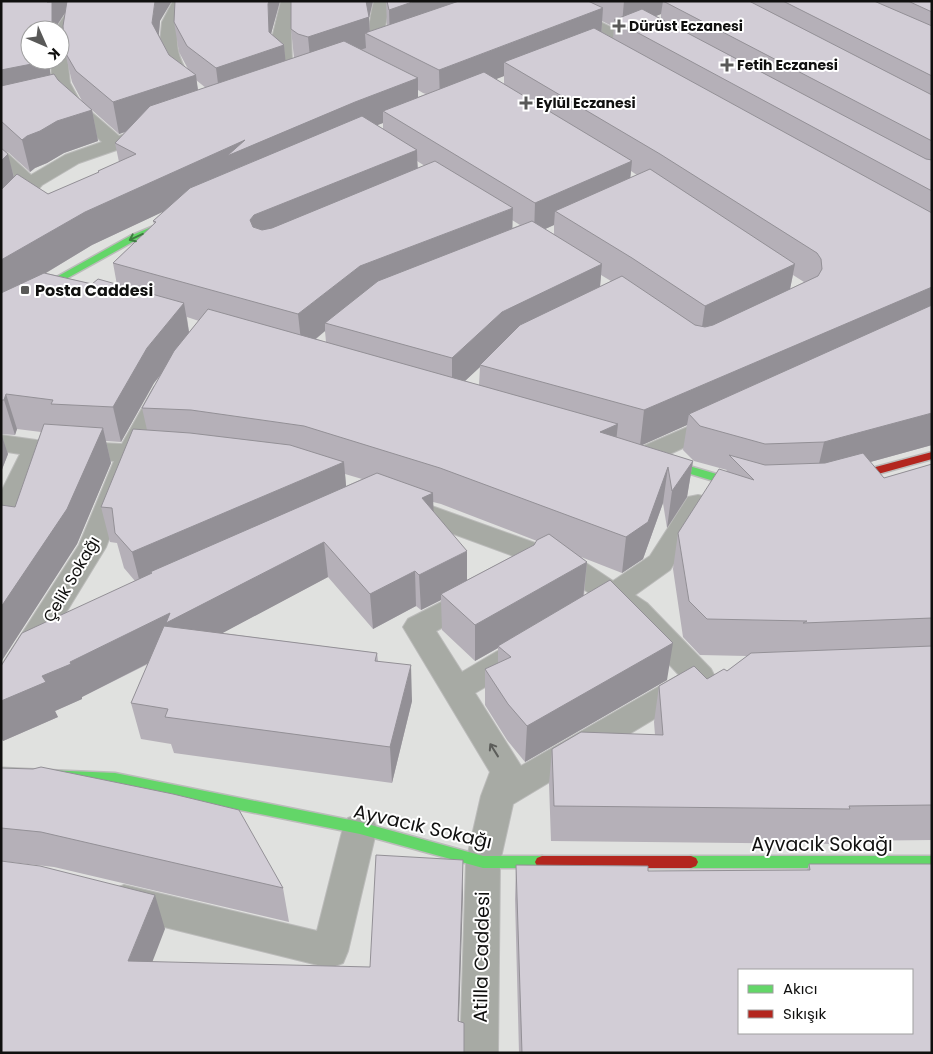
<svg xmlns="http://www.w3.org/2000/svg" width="933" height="1054" viewBox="0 0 933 1054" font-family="Poppins,sans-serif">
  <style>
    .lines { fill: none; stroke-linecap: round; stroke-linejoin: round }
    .street-casing { stroke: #bbbbba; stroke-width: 2 }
    .fast-casing { stroke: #bbbbba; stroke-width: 3 }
    .jam-casing { stroke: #bbbbba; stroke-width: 3 }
    .street { fill: #a7aaa4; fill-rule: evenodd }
    .fast { fill: #63d668; fill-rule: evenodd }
    .jam { fill: #b3261e; fill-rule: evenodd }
    .wall { fill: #b5b0b8; fill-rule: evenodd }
    .shaded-wall { fill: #939096 }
    .building { fill: #d2cdd6; stroke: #939096; fill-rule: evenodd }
    .oneway { stroke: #3e7d40 }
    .oneway2 { stroke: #5c5d5a }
    .poi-dot { fill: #595958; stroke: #fff; stroke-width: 2 }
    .labels { text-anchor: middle; stroke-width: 4; stroke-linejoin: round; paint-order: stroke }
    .far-poi-label { font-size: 14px; font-weight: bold; fill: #10100f; stroke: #fff; text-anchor: start }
    .poi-label { font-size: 16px; font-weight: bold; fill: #10100f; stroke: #fff; text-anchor: start }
    .street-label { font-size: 16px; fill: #10100f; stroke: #fff }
    .near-street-label { font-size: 19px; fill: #10100f; stroke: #fff }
  </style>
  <rect width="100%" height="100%" fill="#e0e1df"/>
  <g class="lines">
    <!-- street casing -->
    <g class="street-casing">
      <path id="street" d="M75,1h17l-20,27 -5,28 3,27 11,20 38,33 31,-10 7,2 3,4 -3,4 -78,27 -37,22 -34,37 -7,2v-19l18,-19 -18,-17v-17l7,2 23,21 34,-20 37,-13 -38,-36 -12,-23 -1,-23h9v-30h-5l1,-2z
        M173,1h16c-18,35 -16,52 6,84l-3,4c-7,2 -11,1 -16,-4l-17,-33 3,-30z
        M281,1h16l-6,33 1,26 13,7 3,4 -3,4c-10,2 -25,-4 -31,-13l-1,-28z
        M374,1h16l-5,26 6,24 -3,4 -6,1 -6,-1c-11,-16 -6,-37 -2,-54z
        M536,1h21l68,33 3,4 -3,4 -6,1 -6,-1 -75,-38z
        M163,384l9,3 3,5 -28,54 21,3 4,6 -4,6 -9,3 -20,-2 -33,85 -94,154 -11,3v-38l78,-121 35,-84 -69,-4 -30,63 -4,7 -10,2v-37l19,-38 -19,-3v-16l35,5 86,4 32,-57z
        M720,413l9,2 4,6 -4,6 -79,36 -9,3 -9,-3 -4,-6 4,-6z
        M401,495l179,64 33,22 37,-25 38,-59 10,-2 10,2 4,7 -42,66 -35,25 12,8 64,66 4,8 -4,8 -10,4 -2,3 -186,112 -13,58 -2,191h-38l6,-191 15,-66 9,-24 -87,-145 5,-8 57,-29 10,-4 10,4 4,7 -4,7 -49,27 26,41 44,-26 11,-4 11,4 4,8 -4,8 -53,31 46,73 158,-91 -52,-56 -14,-9 -14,6 -10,-3 -5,-8 8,-10 -32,-22 -169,-62 -4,-7 4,-7z
        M360,814l12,4 5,10 -29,123 -5,12 -13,5 -206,-51 -13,-5 -5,-11 5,-11 13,-5 193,46 26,-103 5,-10z"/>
    </g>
    <!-- fast casing -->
    <g class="fast-casing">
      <path id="fast" d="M180,215l3,1v4l-47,20 -135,75v-7l129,-72z
        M655,456l99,29 1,3 -5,4 -99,-30 -1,-2z
        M1,768l114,5 245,49 123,34h59l5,2 2,4 -2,4 -5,2h-59l-123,-34 -245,-49 -114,-5z
        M691,856h241v12h-241l-5,-2 -2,-4 2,-4z"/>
    </g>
    <!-- jam casing -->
    <g class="jam-casing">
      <path id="jam" d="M932,452v7l-90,25 -5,-4 1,-3z
        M542,856h149l5,2 2,4 -2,4 -5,2h-149l-5,-2 -2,-4 2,-4z"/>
    </g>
    <!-- street -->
    <use href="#street" class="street"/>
    <!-- fast -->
    <use href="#fast" class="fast"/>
    <!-- jam -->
    <use href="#jam" class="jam"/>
  </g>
  <!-- wall -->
  <path class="wall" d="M1,1l159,20 -1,14 10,20 19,14 -9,-17 -5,-30 106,-21 -9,33 13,11 1,16 9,-3 -3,-29v-28h82l-4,17 1,14 17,-6 -1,-25h546v444l-62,17 14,16 48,-14v376l-93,1 -1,3 -287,-3 -2,-57 3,-35 103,-14 -1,-13 5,-36 48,-7 20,-8 20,-15 -47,-1 -17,-18 -10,-68 5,-36 49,-63 -33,-9 -11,-11 4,-25 -45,20 51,16 -6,36 -20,31 -4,-25 -20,56 -21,14 -41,-16 6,5 -3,34 83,84 -142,82 -18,-22 -22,-35v-36l13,-6v-15l-23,13 -33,-31 -1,-30 -20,10 -5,-4 -43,23 -45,-52 -106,56 155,20 1,8 34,40 -20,82 -218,-30 -3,-9 -30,-5 -10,-36 17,-39 -66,33v2l-27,12 3,6 -55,24 -2,-3v-72l134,-85 -11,-13 -7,-25 -7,-1 -9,-35 46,-77 -5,-22 19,-34 -7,9 -33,59 -15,-1 5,22 -34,81 -76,118v-157l14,2 26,-75 -24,-3 -2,6 -14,-1 7,20 -7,18zM65,13v39l7,30 10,19 -24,-21 -8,-5 -1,-15h-19v-30h28l-1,-5zM661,14v5l-5,-3zM602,21l12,6 -1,11 -11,-6zM504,76v8l-8,-5zM196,80l10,8 -8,2zM418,90l5,3 3,1 -8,3zM92,110l27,24 7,-2 -11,11 4,19 -21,9v2l-50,21 -34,-18 -8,-24 3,1 21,19 5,-4 12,-5 17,-10 34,-12zM383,123v6l-6,-4zM417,161l8,5 -7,2zM631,171l6,4 -7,3zM164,211l-11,10 1,3 -41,39 4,22 -25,-1 -46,-11 46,-28zM512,220l8,5 -8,3zM554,225v9l-9,-5zM601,275l10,6 -11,6zM793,275l11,7 -14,7zM187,317l12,4 -10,11zM325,331l1,11 -10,-3zM480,367l-1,18 -14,-4zM345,474l17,5 -16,7zM433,502l8,2 96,37 -3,4 -67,35 -34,-68z
    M1,768l282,120 6,34 -235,-55 -53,-6z
    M809,864l123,189h-413l-4,-154 1,-34 132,6 159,-1z"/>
  <!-- shaded-wall -->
  <path class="shaded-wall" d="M47,1h26l-16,24 1,5h-6z
    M155,1h17l-12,20 -3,32 -5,-30z
    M269,1h11l-9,33 13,11 3,31 -67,23 -4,-31 53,-36 -1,-28z
    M366,1h7l-4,17 1,18 -5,-3 1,15 -55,19 -3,-30z
    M415,1h86l-111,39 -1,-30z
    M624,1h39l-2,13 -33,13 -6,-3z
    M603,8l-2,30 -97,24v14l-64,25 -1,-31z
    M45,60h4l1,11 4,21 -53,11v-33z
    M196,75l4,31 -81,28 -6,-32z
    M418,78v31l-35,2v12l-152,57 -139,65 -91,55v-40l84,-48 160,-72 110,-38z
    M92,110l6,31 -34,12 -17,10 -12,5 -5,4 -8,-32 5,-4 30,-15z
    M417,150l1,34 -160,65 -8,-29 4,-5z
    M8,154l8,32 -15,16v-41z
    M632,161l-3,30 -74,20 -1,14 -20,9 1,-31z
    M513,208l-1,35 -187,80v8l-23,19 -4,-36 62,-48z
    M602,264l-3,34 -119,67v2l-28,26v-35l50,-46z
    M795,264l-7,35 -88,42 5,-35z
    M932,287v30l-243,97 -2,11 -47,21 4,-36z
    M184,303l6,35 -36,45 -33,59 -8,-35 34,-59z
    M6,394l11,35 -2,6 -11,-35z
    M932,413v32l-116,32 8,-35z
    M618,424l-4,36 -14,-28z
    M103,428l8,35 -34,81 -76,118v-55z
    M1,433l7,21 -7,18z
    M693,461l-6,36 -20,31 5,-37z
    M344,462l3,35 -195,76 -2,-1 3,10 -12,5 -9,-35z
    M668,467l-5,36 -20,56 -21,14 4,-36z
    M433,493l1,35 -12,-30z
    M324,542l4,35 -154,82 -2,-8 -90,46v2l-27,12 3,6 -55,24 -2,-4v-36l41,-25 28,-14 100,-49z
    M467,551v35l-26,8v6l-20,10 -2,-35z
    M587,562l-4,36 -85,48v2l-23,13v-36z
    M415,571l1,35 -43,23 -3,-35z
    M673,643l-6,37 -142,82 2,-36z
    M411,665l1,36 -20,82 -2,-36z
    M463,860v35l-5,158v-32z
    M155,895l10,34 -25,65 -12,-33z"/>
  <!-- building -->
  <path class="building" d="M1,1h46v1h5v26h-8l-2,2h-12v30h17v1l-46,9z
    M67,1h88l-3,22 17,32 27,20 -83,27 -37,-31 -11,-19 -2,-26z
    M175,1h94l-1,3 1,28 15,13 -68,23 -29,-22 -13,-24z
    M291,1h75l3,16 -61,20 -10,-3 -7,-5z
    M387,1h28l-26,9z
    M459,1h129l15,7 -164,62 -74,-37z
    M663,1h86l183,94v46z
    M783,1h91l58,25v50z
    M908,1h24v11z
    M642,9l284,150 6,1v31l-318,-171z
    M594,28l338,185v74l-288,123 -164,-45 40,-40 102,-49 73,49 10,2 8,-2 105,-49 4,-7 -1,-10 -4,-6 -157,-99 -156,-92z
    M344,41l74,37 -63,24 -128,54 18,-16 -160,72 -84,48v-70l16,-16 31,20 51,-22 -1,-1 38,-17 -21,-11 35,-37z
    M484,72l148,89 -97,42 -152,-92z
    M54,74l4,6 34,30 -35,11 -17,10 -13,5 -5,4 -21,-19v-35z
    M362,116l55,34 -163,65 -4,5 3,7 9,3 10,-2 163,-67 78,47 -153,58 -62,48 -185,-51 43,-41 -3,-1 37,-33z
    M1,148l7,6 -7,7z
    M650,169l145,95 -90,42 -73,-48 -77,-47z
    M532,221l70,43 -100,48 -50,46 -127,-35 53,-42z
    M44,273l48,11 6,-5 86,24 -37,45 -34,59 -62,-3 2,-4 -47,-6 -2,6h-3v-107z
    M932,305v108l-108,29 -59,2 -65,-18 -11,-12z
    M208,309l410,115 -18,8 93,29 -21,30 -4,-24 -20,55 -22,15 -186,-69 -136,-42 -113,-16 -49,-2 32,-57z
    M44,424l59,4 -36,81 -66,98v-102l14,2z
    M133,429l57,4 100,12 54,17 -212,90 -17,-19 -3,-25 -11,-1z
    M863,453l21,25 48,-14v154l-129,5 4,-2 -100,-2 -18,-18 -11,-68 41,-64 35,11 -25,-25 36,10 60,-2z
    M377,473l56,20 -11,5 45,53 -48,24 -4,-4 -45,23 -46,-52 -158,81 4,-10 -100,49 1,2 -29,12 4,6 -45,19v-35l21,-33 130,-60 -2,-1z
    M549,534l38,28 -112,63 -34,-31 93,-49 3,-5z
    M610,580l63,63 -146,83 -19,-22 -23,-35 26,-12 -13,-11z
    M164,626l213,27 -2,8 36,4 -21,82 -225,-30 3,-8 -37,-6z
    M932,646v159l-83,1 1,3 -296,-3 -2,-57 29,-17 82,3 -4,-49 35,-20 13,13 17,-10 3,2 24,-18z
    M41,767l132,27 66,16 44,78 -242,-56 -40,-4v-60l32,1z
    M376,855l87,5 -5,161 6,2v30h-463v-192l39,5 115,29 -27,66 242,6z
    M809,864h123v189h-410l-6,-188 132,1v5l162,-1zM739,970h173v63h-173z"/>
  <!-- one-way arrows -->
  <defs><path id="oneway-shaft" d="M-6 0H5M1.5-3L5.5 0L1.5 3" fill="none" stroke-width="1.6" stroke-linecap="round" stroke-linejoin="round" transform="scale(1.25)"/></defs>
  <use class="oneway" href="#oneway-shaft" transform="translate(136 237) rotate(155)"/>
  <use class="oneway2" href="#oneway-shaft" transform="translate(494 750) rotate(-122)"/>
  <!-- markers -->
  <g class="poi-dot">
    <path d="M616.5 18.5h5v5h5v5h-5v5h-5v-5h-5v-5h5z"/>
    <path d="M724.5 57.5h5v5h5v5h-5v5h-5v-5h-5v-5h5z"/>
    <path d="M523.5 95.5h5v5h5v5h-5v5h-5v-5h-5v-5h5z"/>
    <rect x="20" y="285" width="10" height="10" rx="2.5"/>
  </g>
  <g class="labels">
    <!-- far-poi labels -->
    <g class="far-poi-label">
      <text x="629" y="31">Dürüst Eczanesi</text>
      <text x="737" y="70">Fetih Eczanesi</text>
      <text x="536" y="108">Eylül Eczanesi</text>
    </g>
    <!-- poi labels -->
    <g class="poi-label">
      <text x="35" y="296">Posta Caddesi</text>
    </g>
    <!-- street labels -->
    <g class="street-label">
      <text transform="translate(71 579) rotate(-60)" y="6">Çelik Sokağı</text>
    </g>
    <!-- near-street labels -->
    <g class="near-street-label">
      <text transform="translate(423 826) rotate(13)" y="7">Ayvacık Sokağı</text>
      <text x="822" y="851">Ayvacık Sokağı</text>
      <text transform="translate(481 957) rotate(-89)" y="7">Atilla Caddesi</text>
    </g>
  </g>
  <!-- border -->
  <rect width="933" height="1054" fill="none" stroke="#10100f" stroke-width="5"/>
  <!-- legend -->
  <rect x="738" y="969" width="175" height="65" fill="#ffffff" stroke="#9f9f9f"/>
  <rect x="748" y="985" width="25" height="8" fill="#63d668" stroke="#9f9f9f"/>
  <text x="783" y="994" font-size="15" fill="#10100f">Akıcı</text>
  <rect x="748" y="1010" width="25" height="8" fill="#b3261e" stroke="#9f9f9f"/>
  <text x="783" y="1019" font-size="15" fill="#10100f">Sıkışık</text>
  <!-- north arrow -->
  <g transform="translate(45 45) rotate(135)"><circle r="24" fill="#ffffff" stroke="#9f9f9f"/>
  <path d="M0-4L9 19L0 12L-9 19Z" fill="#595958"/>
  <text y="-8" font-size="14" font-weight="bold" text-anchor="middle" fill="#10100f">K</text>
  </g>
</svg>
